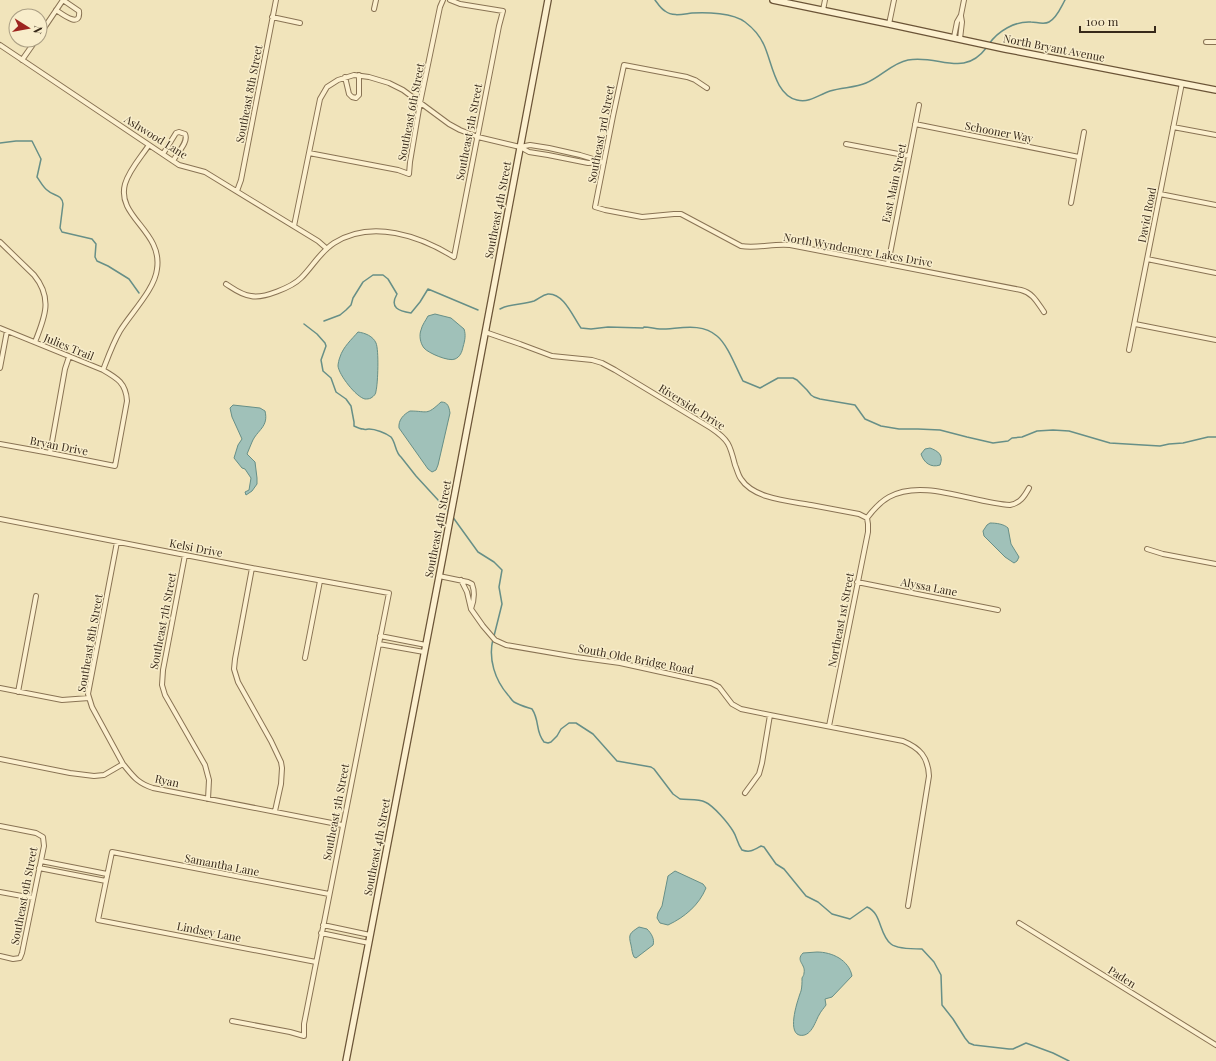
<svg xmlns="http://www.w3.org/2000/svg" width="1216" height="1061" viewBox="0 0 1216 1061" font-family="'Playfair Display',serif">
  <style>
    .water { fill: #a0c1b9; stroke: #678f87 }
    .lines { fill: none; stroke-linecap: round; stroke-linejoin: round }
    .stream { stroke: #678f87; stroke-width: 1.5 }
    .street-casing { stroke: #897354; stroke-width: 6 }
    .secondary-casing { stroke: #6b5437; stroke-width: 8 }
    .street { stroke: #fcf0cf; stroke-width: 4 }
    .secondary { stroke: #fcf0cf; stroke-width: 5.5 }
    .labels { text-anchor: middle; stroke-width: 3; stroke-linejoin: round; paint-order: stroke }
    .street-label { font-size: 11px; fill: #37291a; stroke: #f8edcb }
  </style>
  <rect width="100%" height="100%" fill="#f1e4bb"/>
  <!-- water -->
  <path class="water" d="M435,314l16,4 13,11c2,6 1,11 -1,18 -1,5 -3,10 -8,12 -6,3 -27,-6 -31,-11 -4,-5 -5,-13 -3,-18 1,-5 5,-10 7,-14z
    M358,332c7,1 15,4 18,11 3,7 2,40 0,48 0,3 -2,5 -5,7 -2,1 -4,1 -6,1 -9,-2 -26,-24 -27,-33 0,-2 1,-7 2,-9 3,-10 12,-18 18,-25z
    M441,402c7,0 8,5 9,11l-12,52 -2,5 -4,2 -4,-3 -29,-41c-1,-8 5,-14 11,-17 18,0 16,5 31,-9z
    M233,405l27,3 5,3c4,16 -8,19 -13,31 -2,4 -3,8 -5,12l8,8 2,16v6l-5,7 -6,4 -1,-3 4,-2 2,-12 -6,-9 -3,-1 -8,-10 4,-13 4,-6 -10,-22 -2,-9z
    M930,448c8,3 14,7 10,17 -9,3 -16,-2 -19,-11l4,-5z
    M990,523c6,0 14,1 18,5l3,16 8,13 -2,4 -3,2 -9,-6 -21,-21 -1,-5 4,-6z
    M675,871l28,13 3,4c-7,17 -21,29 -38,37l-8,-2 -3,-5 1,-5 4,-7 6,-30z
    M639,927l8,2c4,4 8,10 6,16l-17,13 -2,-1c-2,-4 -2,-7 -3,-12 -3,-11 -1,-12 8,-18z
    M817,952c15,0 32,8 35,24l-20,21 -7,2 1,6c-2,3 -5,6 -7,10 -4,7 -8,23 -20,20 -12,-4 -1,-36 2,-44 1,-4 1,-8 1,-13 1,-2 2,-3 2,-5 2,-9 -9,-12 -1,-20z"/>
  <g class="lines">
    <!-- stream -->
    <path class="stream" d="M655,0c3,4 6,9 10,11 8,6 18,3 27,2 15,-1 41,0 53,9 8,6 15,14 19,23 8,17 11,50 33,55 13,3 21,-5 33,-9 12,-4 25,-3 36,-8 15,-6 26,-20 42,-23 31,-6 55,19 79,-13
      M989,44c9,-13 26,-23 42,-22 5,0 13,3 18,0 8,-4 12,-15 16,-22
      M0,143l16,-2h16l9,18 -4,18c3,4 6,10 10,13 6,6 15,4 16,14l-3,24 2,4 30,7 4,5 -1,13 2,4 11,5 21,13 10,14
      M500,309c11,-6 23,-4 34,-8 5,-2 8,-6 14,-7 16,-1 25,23 33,34l10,1 17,-2 35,1 1,-1c6,0 11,2 16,2 19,0 41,-7 57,7 11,9 19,32 26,45l17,7 18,-10h15l4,2 10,10 4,5 3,2 6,2 35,6 10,14 16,7 18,3h19l22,1 27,7 26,6 15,-2 4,-3 10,-1 15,-6 16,-1 16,1 41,12 33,2 17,1 9,-2 14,-1 25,-6h8
      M324,321l16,-6 6,-5 5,-5 2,-7 10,-16 10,-7h10l5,4 9,15c-8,14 2,17 14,19l9,-11 8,-13 50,21
      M304,324l13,10 8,9 1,3 -5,14 2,11 8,7 5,14 10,7 5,7 3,16v4c2,1 6,3 9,3 2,1 4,0 6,0 6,0 17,4 22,8 5,6 4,15 10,20l15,19 34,37
      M452,516l26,36 16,10 8,8 -3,17 3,17 -8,32
      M493,639c-5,20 2,41 15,56 2,2 4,6 6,7 5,3 12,5 18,7 8,12 3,22 12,33l4,1 3,-1 6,-6 4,-7 8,-6h7l17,11 24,27 34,6 3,2 19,25 7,5c8,1 19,0 25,3 9,4 23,21 28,29 4,6 4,12 9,19 8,3 12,0 19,-4l3,1 12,17 8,5 22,27 12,6 14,12 18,5 17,-12c15,6 12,28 24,37 6,5 24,5 31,5l12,13 7,13 1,30 11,14 12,19 4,5 5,2 35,4h4l13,-6 27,10 16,8"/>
    <!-- street casing -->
    <g class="street-casing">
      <path id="street" d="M374,9l2,-9
        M56,10c6,4 25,19 23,1l-16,-11
        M823,10l2,-10
        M272,17l28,6
        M889,24l5,-24
        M40,34l23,-34
        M954,37l3,-15 4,-7 3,-15
        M960,39l2,-17 -1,-6
        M1206,42h10
        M0,45l179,120 26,7 113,69 8,7
        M22,60l14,-20
        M345,77l4,17 3,3 4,1 3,-3v-20
        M707,88l-12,-8 -8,-3 -63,-12 -11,51 -18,91 10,3 37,7 32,-3h7l60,32c16,3 33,-3 49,-1l231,45c12,3 16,12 23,22
        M915,124l164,33
        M1173,127l43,8
        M846,144l63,12
        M520,147l10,-2 19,3 31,7 20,6
        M309,153l89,17 11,4 1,-12 10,-59 20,-96 3,-7
        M163,154l13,-21 3,-1 6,2c4,8 -8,19 -12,27
        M237,191l4,-11 35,-180
        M1160,194l56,11
        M1071,203l13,-71
        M294,226l26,-127 7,-12 11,-7 16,-5 15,2 20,6 14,7 46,34 11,6 18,7 42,10 9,5 19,3 40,8 16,-1
        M0,242l34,33c19,23 11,42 1,67
        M1147,259l69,14
        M888,264l31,-159
        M226,284c8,5 15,11 25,12 12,3 41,-9 50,-18 12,-12 19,-26 33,-35 38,-24 86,-7 120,14l45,-231 4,-15 -43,-7 -10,-4
        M1135,324l81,16
        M0,328l103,42c14,8 23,13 24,31l-12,65 -65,-13 -50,-9
        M485,332l35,12 32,12 40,4 10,3 13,7 96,58c18,12 19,17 24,37 2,4 3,10 6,14 13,20 48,22 70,26 16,3 32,6 48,9l8,4
        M1129,350l53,-267
        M0,368l7,-37
        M103,370c5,-13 10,-27 17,-39 11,-18 35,-42 37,-62 6,-38 -41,-52 -32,-85 4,-14 16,-27 24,-39
        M50,453l15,-84 4,-12
        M867,518c6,-8 13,-16 22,-21 34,-19 84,6 121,8 10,-2 14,-8 19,-17
        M0,519l252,49 137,25 -85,431v12l-14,-4 -58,-11
        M117,542l-29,152 4,13 31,57
        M1147,549l16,5 53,10
        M185,555l-22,115 -1,15 3,10 40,70 4,15 -1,19
        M252,568l-17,91 -1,10 4,13 33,59 10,21 1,6 -1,16 -6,27
        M439,576l29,6 4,2c3,8 2,17 -1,25
        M461,580l6,12 4,17 12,17 12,14 11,5 70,12 44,6 91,20 8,4 13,17 9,5 29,6 133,26c17,7 25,16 26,35l-21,130
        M857,582l141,28
        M380,636l46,9
        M379,644l45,8
        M305,658l15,-77
        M0,688l62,12 27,-2
        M18,692l18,-96
        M829,726l39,-194v-8l-1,-6
        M0,759l70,14 24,3 10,-1 19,-11c10,12 14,19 30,24l189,37
        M745,793l14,-19 3,-11 8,-48
        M0,826l36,7 7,4 1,9 -22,107 -2,5 -7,1 -13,-3
        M41,861l66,13
        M39,868l67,13
        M0,892l33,6
        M1019,923l197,122
        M323,925l47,10
        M321,933l48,10
        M316,962l-218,-42 14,-68 217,42"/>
    </g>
    <!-- secondary casing -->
    <g class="secondary-casing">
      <path id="secondary" d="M773,0l116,24 116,25 211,41
        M346,1061l97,-505 105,-556"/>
    </g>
    <!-- street -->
    <use href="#street" class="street"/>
    <!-- secondary -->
    <use href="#secondary" class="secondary"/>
  </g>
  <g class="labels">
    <!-- street labels -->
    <g class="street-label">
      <text transform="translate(1054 48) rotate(11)" y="4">North Bryant Avenue</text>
      <text transform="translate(249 94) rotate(-79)" y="4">Southeast 8th Street</text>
      <text transform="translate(411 112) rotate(-79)" y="4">Southeast 6th Street</text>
      <text transform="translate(469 132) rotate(-79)" y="4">Southeast 5th Street</text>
      <text transform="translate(999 132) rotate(11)" y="4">Schooner Way</text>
      <text transform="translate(601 134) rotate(-79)" y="4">Southeast 3rd Street</text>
      <text transform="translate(156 137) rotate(32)" y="4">Ashwood Lane</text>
      <text transform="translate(894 183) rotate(-78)" y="4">East Main Street</text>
      <text transform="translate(498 210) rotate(-79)" y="4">Southeast 4th Street</text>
      <text transform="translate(1147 215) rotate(-79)" y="4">David Road</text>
      <text transform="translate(858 250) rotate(10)" y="4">North Wyndemere Lakes Drive</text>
      <text transform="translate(69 347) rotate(22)" y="4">Julies Trail</text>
      <text transform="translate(692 407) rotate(32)" y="4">Riverside Drive</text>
      <text transform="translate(59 446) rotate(11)" y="4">Bryan Drive</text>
      <text transform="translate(438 529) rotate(-79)" y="4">Southeast 4th Street</text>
      <text transform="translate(196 548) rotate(11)" y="4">Kelsi Drive</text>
      <text transform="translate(929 587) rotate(11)" y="4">Alyssa Lane</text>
      <text transform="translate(841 620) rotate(-79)" y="4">Northeast 1st Street</text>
      <text transform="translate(163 621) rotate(-79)" y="4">Southeast 7th Street</text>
      <text transform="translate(90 643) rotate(-80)" y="4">Southeast 8th Street</text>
      <text transform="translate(636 659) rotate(11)" y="4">South Olde Bridge Road</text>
      <text transform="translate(167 781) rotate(12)" y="4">Ryan</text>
      <text transform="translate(336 812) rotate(-79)" y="4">Southeast 5th Street</text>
      <text transform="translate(377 847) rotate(-79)" y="4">Southeast 4th Street</text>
      <text transform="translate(222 865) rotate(11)" y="4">Samantha Lane</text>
      <text transform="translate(24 896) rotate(-79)" y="4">Southeast 9th Street</text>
      <text transform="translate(209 932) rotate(11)" y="4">Lindsey Lane</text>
      <text transform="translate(1122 977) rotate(32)" y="4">Paden</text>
    </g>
  </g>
  <!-- north arrow -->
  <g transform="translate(28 28) rotate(101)"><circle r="19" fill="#f8edcb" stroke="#ab9f84"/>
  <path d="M0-3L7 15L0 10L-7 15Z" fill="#9d241f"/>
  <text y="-6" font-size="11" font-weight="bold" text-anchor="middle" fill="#37291a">N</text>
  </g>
  <!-- scale -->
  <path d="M1080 26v6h75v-6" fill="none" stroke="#37291a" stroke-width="2"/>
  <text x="1086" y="26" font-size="12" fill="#37291a" stroke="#f8edcb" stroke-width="3" paint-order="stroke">100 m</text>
</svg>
